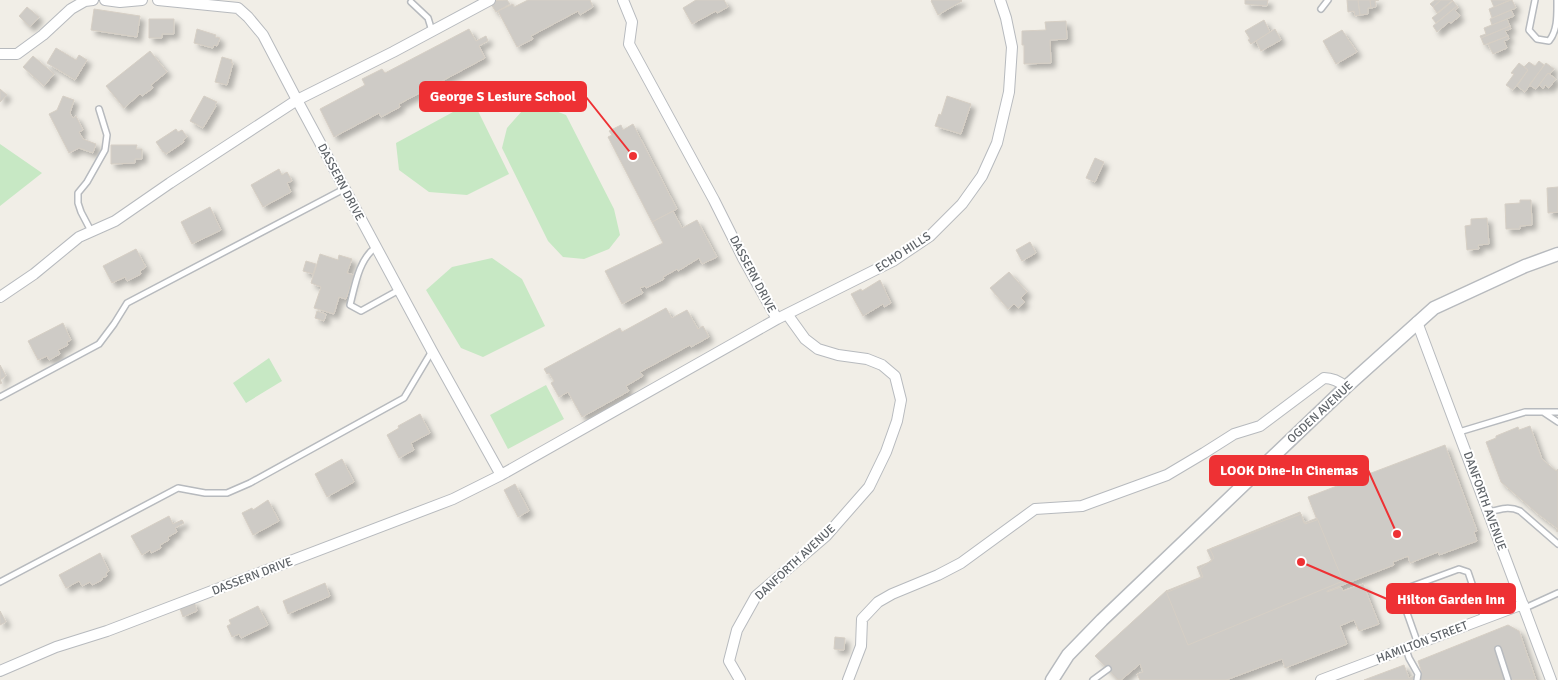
<svg xmlns="http://www.w3.org/2000/svg" width="1558" height="680" viewBox="0 0 1558 680" font-family="Signika,sans-serif">
  <style>
    .green { fill: #c7e8c4 }
    .building { fill: #cecbc6; stroke: #d6cfc5; filter: url(#shadow) }
    .lines { fill: none; stroke-linecap: round; stroke-linejoin: round }
    .service-casing { stroke: #b7babe; stroke-width: 8 }
    .minor-casing { stroke: #b7babe; stroke-width: 12 }
    .tertiary-casing { stroke: #b7babe; stroke-width: 15 }
    .service { stroke: #fff; stroke-width: 5 }
    .minor { stroke: #fff; stroke-width: 10 }
    .tertiary { stroke: #fff; stroke-width: 12 }
    .labels { text-anchor: middle; stroke-width: 4; stroke-linejoin: round; paint-order: stroke }
    .street-label { font-size: 12px; fill: #5e6368; stroke: #fff }
    .leader { fill: none; stroke: #ee3134; stroke-width: 2 }
    .callout-dot { fill: #ee3134; stroke: #fff; stroke-width: 2 }
    .callout { fill: #ee3134; stroke: #ee3134; stroke-width: 2 }
    .callout-label { font-size: 14px; text-anchor: middle; font-weight: bold; fill: #fff }
  </style>
  <defs>
    <filter id="shadow"><feDropShadow dx="4.5" dy="4.5" stdDeviation="2.5" flood-color="#0004"/></filter>
  </defs>
  <rect width="100%" height="100%" fill="#f1eee7"/>
  <!-- green -->
  <path class="green" d="M464,106l14,5 31,63 -42,21 -38,-3 -30,-22 -3,-27z
    M543,106l23,9 48,94 6,26 -11,14 -25,10 -21,-2 -15,-16 -46,-93 5,-20 15,-17z
    M0,144l42,29 -42,33z
    M492,258l30,21 23,47 -62,31 -22,-9 -35,-58 26,-23z
    M269,358l13,23 -36,22 -13,-20z
    M546,385l18,34 -56,30 -18,-34z"/>
  <!-- building -->
  <path class="building" d="M507,0l3,4 -14,8 -7,-11z
    M528,0h62l3,7 -13,8 -2,-4 -47,25 2,3 -16,8 -19,-36 15,-7 1,3z
    M696,0h28l4,7 -11,6 -1,-2 -24,13 -9,-16z
    M932,0h29l1,1 -24,14 -7,-14z
    M1245,0h23l-1,6 -22,-2z
    M1347,0h11l2,15 -5,1 -1,-5 -6,1z
    M1358,0h12l1,8h-3v6l-8,1z
    M1370,0h9l-4,1 1,6 -5,1z
    M1435,0h6l-8,7 -3,-3z
    M1441,0h12l-16,13 -4,-6z
    M1491,0h19l-16,7z
    M1511,0h1l4,8 -24,10 -3,-9z
    M1453,1l4,5 -21,17 -4,-5z
    M1457,6l1,2 -3,2 5,6 -9,7 -2,-1 -12,10 -4,-6z
    M27,7l12,10 -9,10 -11,-11z
    M94,9l46,7 -3,21 -46,-7z
    M1511,10l3,6 -22,9 -2,-6z
    M149,19h25v15h-12v4h-13z
    M1507,19l3,7 -29,12 -1,-2 6,-2 -2,-6z
    M1264,20l6,12 -19,12 -3,-4 2,-1 -5,-8z
    M1066,21l1,18 -17,1 1,23 -27,1v-19h-2v-14l24,-1 -1,-8z
    M1510,26l1,3 -6,2 3,5 -24,9 -3,-7z
    M197,29l19,6 -1,2 5,1 -3,8 -3,-1 -1,3 -19,-5z
    M469,29l7,12 10,-5 2,5 -9,5 6,12 -86,46 1,3 -19,10 -2,-4 -45,24 -14,-28 45,-24 -3,-6 20,-10 3,4z
    M1275,29l6,11 -20,11 -5,-10z
    M1342,30l15,22 -21,12 -13,-23z
    M1508,36l1,3 -5,2 3,7 -14,6 -5,-10z
    M56,48l20,12 3,-5 8,5 -12,20 -28,-17z
    M150,51l17,21 -16,13 2,3 -11,8 -2,-2 -16,14 -18,-22z
    M33,56l21,18 -10,12 -21,-19z
    M222,57l10,3 -1,3h2l-6,22 -12,-3z
    M1539,61l5,4 -19,27 -8,-6 11,-16 -4,-3 5,-5 6,4z
    M1519,63l9,7 -15,20 -7,-5 8,-11 -3,-1z
    M1546,63l8,6 -4,5 -2,-1 -12,16 -7,-4z
    M1548,73l8,6 -7,9 -4,-3 -2,4 -4,-4z
    M0,89l7,6 -7,7z
    M63,96l11,4 -4,13 3,5 3,-2 7,14 -4,2 4,7 13,5 -3,9 -14,-5 -10,5 -20,-39 8,-4z
    M204,96l13,6 -2,3 1,1 -13,22 -13,-7z
    M947,96l24,8 -10,30 -26,-8 4,-12 2,1z
    M633,124l44,85 -25,13 -44,-85 4,-2 -3,-4 12,-6 2,5z
    M176,129l2,3 4,-2 5,7 -4,3 1,2 -18,12 -2,-2h-1l-7,-10z
    M111,145h26l-1,4h6v10h-7v4l-24,1z
    M1095,158l9,4 -9,20 -9,-4z
    M279,169l3,6 5,-3 5,9 -5,2 4,9 -28,15 -12,-22z
    M1558,187v25l-10,1 -1,-25z
    M1520,200h11l1,25 -12,1v3h-14l-1,-25 15,-1z
    M210,207l11,23 -29,14 -11,-22z
    M673,211l9,17 15,-8 20,37 -15,7 -3,-6 -21,13 -1,-2 -14,8 1,2 -18,9 -1,-2 -5,2 3,5 -21,11 -17,-33 58,-28 -11,-21z
    M1487,218l2,26 -11,1 1,4 -12,1 -2,-24 6,-1v-6z
    M1030,242l6,11 -14,8 -6,-11z
    M136,249l10,18 -6,4 1,3 -14,7 -2,-4 -13,6 -9,-17z
    M320,254l18,6 1,-5 13,4 -5,14 7,2 -8,24 -7,-2 -5,17 -20,-6 7,-21 -10,-4z
    M306,261l10,3 -3,10 -10,-3z
    M1009,272l18,20 -6,6 4,4 -7,6 -4,-4 -6,5 -18,-21z
    M880,280l11,23 -7,4 -1,-3 -20,12 -12,-22 10,-5 1,2z
    M666,308l6,10 15,-8 11,19 5,-3 6,11 -18,10 -1,-2 -50,27 3,4 -17,10 3,5 -47,26 -14,-25 -9,5 -8,-14 3,-2 -5,-8 -2,1 -3,-5 76,-41 2,4z
    M317,311l9,3 -2,7 -9,-3z
    M63,323l8,17 -4,2 1,3 -10,5 2,4 -11,6 -2,-4 -9,4 -10,-19z
    M0,365l6,11 -6,4 2,3 -2,1z
    M420,414l10,19 -19,10 3,7 -15,8 -12,-23 12,-7 -1,-2z
    M1530,426l12,33 14,12 2,-2v63l-2,-1 2,-2 -20,-15 -37,-32 -15,-40 10,-4v-2l22,-9 1,3z
    M1445,445l32,86 -3,1 3,9 -38,14 -1,-3 -28,11 -2,-7 -15,6 1,3 -67,26v1l14,-5 2,4 20,-7 16,40 -20,7 -5,-11 -14,6 7,18 -62,24 -3,-9 -56,21h-86l-3,-6 6,-2 -3,-8 -19,16h-3l-23,-24 72,-66 1,2 35,-15 -3,-8 14,-11 -4,-9 91,-35 4,10 12,-4 -9,-23z
    M342,459l12,23 -27,15 -12,-23z
    M515,484l14,27 -11,6 -14,-27z
    M268,500l11,21 -26,14 -11,-22 10,-5 1,2z
    M1300,512l4,11 13,-5 26,63 -155,64 -22,-54 35,-14 -4,-10 15,-6 -5,-11z
    M169,516l4,8 9,-4 2,3 -9,5 2,4 -9,5 1,3 -9,5 1,3 -10,5 -1,-3 -8,5 -11,-19z
    M100,553l9,18 -3,2 1,3 -5,2v2l-10,5 -2,-3 -8,4 -3,-5 -13,7 -7,-13z
    M325,583l5,13 -42,18 -5,-13z
    M194,601l3,10 -14,6 -4,-11z
    M258,606l10,19 -27,13 -2,-4 -7,3 -5,-11 4,-2 -2,-4z
    M0,611l6,11 -6,3z
    M1508,625l11,6 17,49h-172l40,-15 5,13 13,-5 -4,-12z
    M835,637l10,1 -1,12 -10,-1z"/>
  <g class="lines">
    <!-- service casing -->
    <g class="service-casing">
      <path id="service" d="M1535,0l-6,30 8,9 12,2c9,-11 8,-27 8,-41
        M411,2l17,16 4,13
        M1321,9l7,-9
        M91,231l-10,-19 -3,-9v-10l9,-11 18,-32 2,-15 -8,-26
        M376,247c-17,12 -21,38 -26,58l11,6 38,-21
        M0,397l99,-53 15,-20 13,-21 217,-114
        M1544,412h14
        M1459,432l66,-20h18l15,10
        M1489,512c11,-3 20,-6 31,-1l38,33
        M0,582l178,-94 27,5h22l23,-10 154,-85 28,-47
        M1525,608l33,-15
        M1418,644l-17,-48 9,-9 49,-18 9,3 16,47
        M1406,649l3,9 9,16 -1,6
        M1498,649l10,31
        M1093,680l15,-11"/>
    </g>
    <!-- minor casing -->
    <g class="minor-casing">
      <path id="minor" d="M105,0l15,2 22,-2
        M158,0l80,8 10,9 15,18 34,65 135,251 69,124
        M623,0l9,22 -3,22 85,156 29,58 34,61
        M0,54h17l26,-19 28,-26 14,-8 8,-1
        M0,297l34,-23 45,-37 36,-16 55,-38 127,-83 96,-48 97,-52
        M1417,322l134,358
        M0,671l56,-24 51,-16 346,-132 48,-24 276,-156 116,-58 37,-25 32,-32 20,-28 15,-33 12,-51 3,-45 -6,-29 -6,-18
        M740,680l-11,-19 8,-31 19,-34 70,-60 43,-49 17,-35 11,-31 4,-21 -6,-24 -13,-11 -15,-6 -29,-4 -20,-6 -13,-10 -18,-25
        M848,680l13,-34 1,-27 16,-17 14,-8 46,-19 23,-12 74,-54 47,-3 85,-31 37,-22 30,-19 26,-8 64,-48c9,0 15,3 22,9
        M1321,680l202,-76"/>
    </g>
    <!-- tertiary casing -->
    <g class="tertiary-casing">
      <path id="tertiary" d="M1052,680l16,-25 34,-35 244,-233 88,-79 91,-42 33,-12"/>
    </g>
    <!-- service -->
    <use href="#service" class="service"/>
    <!-- minor -->
    <use href="#minor" class="minor"/>
    <!-- tertiary -->
    <use href="#tertiary" class="tertiary"/>
  </g>
  <g class="labels">
    <!-- street labels -->
    <g class="street-label">
      <text transform="translate(341 182) rotate(62)" y="4">DASSERN DRIVE</text>
      <text transform="translate(903 252) rotate(-33)" y="4">ECHO HILLS</text>
      <text transform="translate(753 274) rotate(62)" y="4">DASSERN DRIVE</text>
      <text transform="translate(1320 412) rotate(-43)" y="4">OGDEN AVENUE</text>
      <text transform="translate(1485 501) rotate(70)" y="4">DANFORTH AVENUE</text>
      <text transform="translate(795 562) rotate(-43)" y="4">DANFORTH AVENUE</text>
      <text transform="translate(252 576) rotate(-21)" y="4">DASSERN DRIVE</text>
      <text transform="translate(1422 642) rotate(-21)" y="4">HAMILTON STREET</text>
    </g>
  </g>
  <!-- callouts -->
  <path class="leader" d="M633 156L586 97M1397 534L1368 470M1301 562L1387 599"/>
  <g class="callout-dot">
    <circle cx="633" cy="156" r="5"/>
    <circle cx="1397" cy="534" r="5"/>
    <circle cx="1301" cy="562" r="5"/>
  </g>
  <g class="callout">
    <rect x="420" y="82" width="166" height="29" rx="5"/>
    <rect x="1210" y="456" width="158" height="29" rx="5"/>
    <rect x="1387" y="584" width="128" height="29" rx="5"/>
  </g>
  <g class="callout-label">
    <text x="503" y="101">George S Lesiure School</text>
    <text x="1289" y="475">LOOK Dine-In Cinemas</text>
    <text x="1451" y="604">Hilton Garden Inn</text>
  </g>
</svg>
